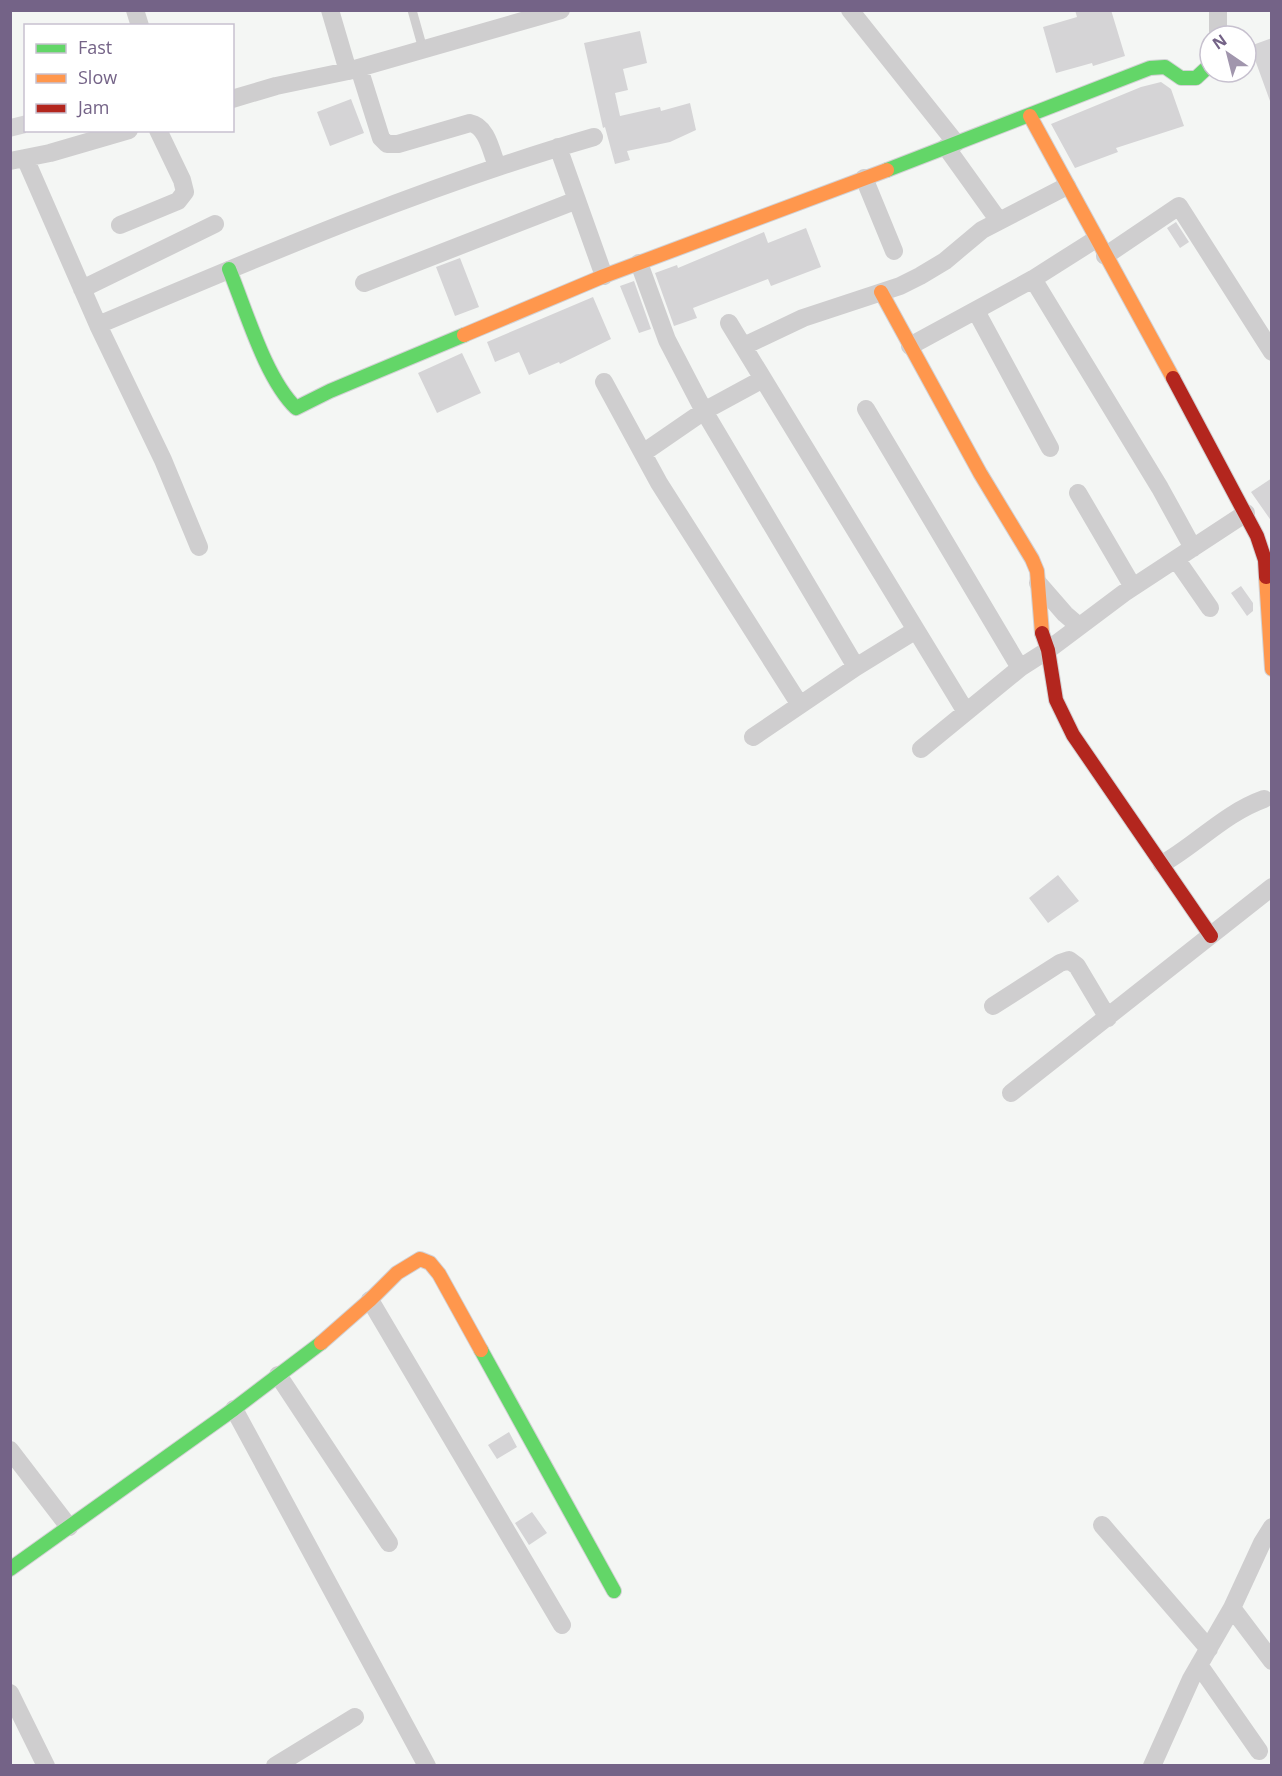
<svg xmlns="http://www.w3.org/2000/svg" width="1282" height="1776" viewBox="0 0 1282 1776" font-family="'Open Sans',sans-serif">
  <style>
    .building { fill: #d5d4d6 }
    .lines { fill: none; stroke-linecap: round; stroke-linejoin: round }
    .fast-casing { stroke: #d2d1d4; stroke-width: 16 }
    .slow-casing { stroke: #d2d1d4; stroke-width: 16 }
    .jam-casing { stroke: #d2d1d4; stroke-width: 16 }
    .lane { stroke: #cfcecf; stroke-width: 9 }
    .street { stroke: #cfcecf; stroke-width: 18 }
    .fast { stroke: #63d668; stroke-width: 14 }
    .slow { stroke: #ff974d; stroke-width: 14 }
    .jam { stroke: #b3261e; stroke-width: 14 }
  </style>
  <rect width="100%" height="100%" fill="#f4f6f4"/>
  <!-- building -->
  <path class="building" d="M1075,10h36l14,46 -32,10 -1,-3 -36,10 -13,-46 34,-10z
    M640,31l7,32 -24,6 5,21 -13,3 5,23 40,-9 1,4 29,-8 6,27 -26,12 -43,9 3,9 -15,4 -10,-37 -2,1 -19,-85z
    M1272,38v63h-2l-20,-55z
    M1161,82l10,7 13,37 -68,22 2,4 -43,16 -24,-44 90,-37z
    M351,99l13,34 -34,13 -13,-34z
    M26,115v18l-16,4v-18z
    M1176,222l13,20 -9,6 -13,-20z
    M806,228l15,39 -50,19 -3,-7 -75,29 4,10 -23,8 -19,-53 22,-8 1,3 86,-36 4,11z
    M460,258l19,49 -24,9 -19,-49z
    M634,281l17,48 -12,4 -19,-47z
    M593,297l18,42 -51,25 -1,-2 -30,13 -10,-23 -24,10 -8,-20z
    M462,353l19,40 -44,20 -19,-40z
    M1272,478v44l-21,-30z
    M1241,586l12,17v8l-6,5 -16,-23z
    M1058,875l21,26 -31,22 -19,-25z
    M509,1432l8,15 -20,12 -9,-14z
    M532,1512l15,21 -18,12 -14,-22z"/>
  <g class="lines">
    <!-- fast casing -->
    <g class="fast-casing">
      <path id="fast" d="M887,170l263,-102 15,-1 16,11h15l14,-13
        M229,269c17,41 36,109 67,139l34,-17 134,-56
        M481,1350l133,241
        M10,1569l224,-160 87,-66"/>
    </g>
    <!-- slow casing -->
    <g class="slow-casing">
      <path id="slow" d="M1030,116l143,262
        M881,292l99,181 52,86 5,12 5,62
        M464,335l140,-59 283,-106
        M1266,577l6,92
        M321,1343l49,-43 27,-27 23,-14 10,4 9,11 42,76"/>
    </g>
    <!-- jam casing -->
    <g class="jam-casing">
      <path id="jam" d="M1173,378l84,158 8,24 1,17
        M1042,633l6,17 8,50 17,35 138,201"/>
    </g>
    <!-- lane -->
    <path class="lane" d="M412,10l11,39"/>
    <!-- street -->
    <path class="street" d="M135,10l5,16
      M330,10l18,61
      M850,10l106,133
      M1218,10v26
      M359,68l22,70 6,6h11l72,-21c17,3 21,28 27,43
      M232,99l44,-13 72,-15 213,-61
      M558,147l46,129
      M946,147l53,74
      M25,158l73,167 65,135 36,87
      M10,161l40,-8 79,-23
      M864,178l30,73
      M120,225l58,-24 7,-9 -3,-12 -24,-50
      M1105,256l74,-50 93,146
      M639,263l28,77 37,71 152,256
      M1033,279l127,209 33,60
      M364,283l213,-83
      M82,289l133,-65
      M976,311l74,137
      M729,323l237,389
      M98,325c163,-69 326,-139 496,-188
      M744,346l59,-28 97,-32 20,-10 25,-15 37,-31 85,-44
      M910,346l123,-67 63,-40
      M604,382l55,101 141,222
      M866,409l154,259
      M643,453l61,-42 59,-32
      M1078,493l55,94
      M1176,559l34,49
      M1038,583l27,31 14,12
      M753,737l103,-70 60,-37
      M921,749l99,-81 28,-18 76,-57 122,-80
      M1162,864c35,-20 63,-51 102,-65
      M993,1006l67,-43 9,-3 8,6 31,52
      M1011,1093l261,-206
      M370,1300l192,325
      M278,1375l111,168
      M234,1409l193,357
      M10,1450l59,77
      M1102,1525l107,124
      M1232,1608l40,53
      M1199,1665l60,86
      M10,1693l36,73
      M275,1766l80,-49
      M1152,1766l39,-87 41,-71 30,-65 10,-16"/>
    <!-- fast -->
    <use href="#fast" class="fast"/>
    <!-- slow -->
    <use href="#slow" class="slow"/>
    <!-- jam -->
    <use href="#jam" class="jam"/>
  </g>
  <!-- border -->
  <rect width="1282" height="1776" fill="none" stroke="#746387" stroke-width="24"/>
  <!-- legend -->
  <rect x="24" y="24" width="210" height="108" fill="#ffffff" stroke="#c7c1cf" stroke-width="1.5"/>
  <rect x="36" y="44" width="30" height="9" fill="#63d668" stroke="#c7c1cf" stroke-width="1.5"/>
  <text x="78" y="54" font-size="18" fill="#746387">Fast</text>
  <rect x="36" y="74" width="30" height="9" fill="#ff974d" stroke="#c7c1cf" stroke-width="1.5"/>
  <text x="78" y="84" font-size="18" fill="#746387">Slow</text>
  <rect x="36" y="104" width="30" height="9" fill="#b3261e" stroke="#c7c1cf" stroke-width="1.5"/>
  <text x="78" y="114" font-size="18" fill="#746387">Jam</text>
  <!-- north arrow -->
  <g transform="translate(1228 54) rotate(325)"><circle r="28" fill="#ffffff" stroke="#c7c1cf" stroke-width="1.5"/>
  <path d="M0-4.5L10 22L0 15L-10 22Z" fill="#a196ad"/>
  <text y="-9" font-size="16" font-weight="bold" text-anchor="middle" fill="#746387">N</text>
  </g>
</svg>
